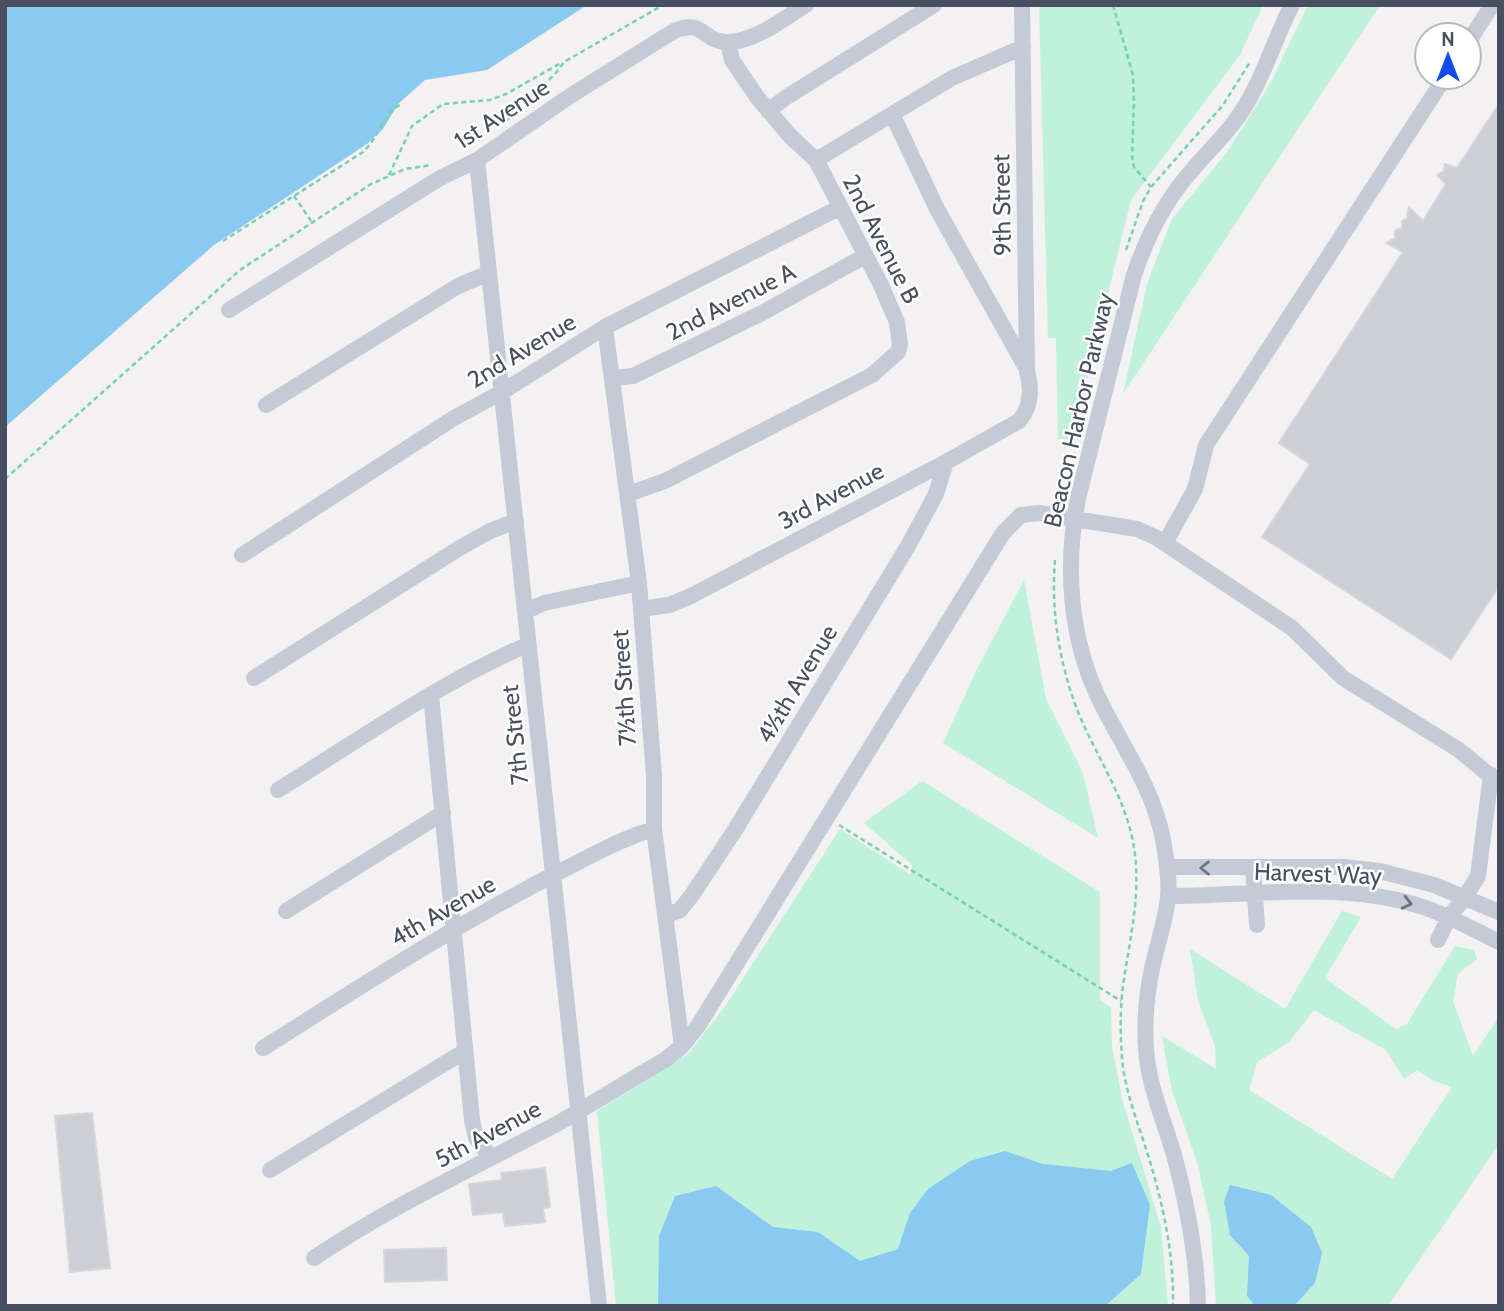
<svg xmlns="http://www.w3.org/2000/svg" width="1504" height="1311" viewBox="0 0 1504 1311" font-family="Cabin,sans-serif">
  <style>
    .green { fill: #bff1db; fill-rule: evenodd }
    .water { fill: #8ac9f0 }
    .building { fill: #cdcfd5; stroke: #d5d6dc; stroke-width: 2 }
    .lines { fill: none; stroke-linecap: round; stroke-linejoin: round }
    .path { stroke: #75d1b4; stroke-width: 2.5; stroke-dasharray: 5 3.5; stroke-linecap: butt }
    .minor { stroke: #c4cad6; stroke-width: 16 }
    .oneway { stroke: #6d7583 }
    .labels { text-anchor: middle; stroke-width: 5; stroke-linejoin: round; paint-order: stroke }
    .street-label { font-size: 24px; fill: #48505f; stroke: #fff }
  </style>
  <rect width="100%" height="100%" fill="#f3f1f1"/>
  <!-- green -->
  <path class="green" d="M1039,5h224l-23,50 -109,145 -59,239h-14l-2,-101h-8z
    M1308,5h72l-257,389 24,-110 25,-65 55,-67 42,-66z
    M1024,580l22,119 37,74 15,65 -155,-95 33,-72z
    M922,781l178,111v108l11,8 1,38 10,53 39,128 7,79h-552l-19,-195 92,-58 35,-45 116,-179 71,46 1,-10 -48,-42z
    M1342,911l19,6 -36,61 71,51 11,-5 48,-78 19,4 3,9 -19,15 -5,27 20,55 26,-39v127l-111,162h-172l-5,-81 -14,-63 -25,-71 -10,-55 54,33 -1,-22 -17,-47 -8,-51 95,60zM1314,1010l72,40 18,29 13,-9 17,11 18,6 -60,92 -143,-89 8,-28 32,-20z"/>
  <!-- water -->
  <path class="water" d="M5,5h582l-100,65 -62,10 -27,24 -15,25 -16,15 -153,101 -209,182z
    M1005,1151l38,13 68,7 21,-8 18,42 -9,69 -36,32h-447l1,-70 16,-40 41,-10 57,41 45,5 42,29 38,-12 12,-36 18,-24 42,-28z
    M1230,1185l41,10 40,32 11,26 -7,30 -21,23h-39l-8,-10 2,-40 -19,-21 -6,-33z"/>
  <!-- building -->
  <path class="building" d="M1499,104v482l-48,73 -189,-122 48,-73 -31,-21 124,-191 -17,-9 9,-5v-7l7,-3v-7l5,-2 2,-12 14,14 23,-37 -9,-9 7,-4 1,-7 12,4z
    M92,1113l18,155 -40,4 -15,-156z
    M545,1168l5,39 -7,1 2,14 -40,4 -2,-14 -30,3 -4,-31 33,-4 -1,-7z
    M446,1248l1,32 -62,2 -1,-32z"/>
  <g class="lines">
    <!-- path -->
    <path class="path" d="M1113,5l20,70 1,27 -2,55 2,10 17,20
      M506,121l49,-47 9,-12 99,-57
      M389,175l23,-49 31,-22 47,-4 16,-6 55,-31
      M294,196l17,25
      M223,241l140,-89c15,-14 21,-39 38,-48
      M1126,250l17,-49 8,-14 72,-82 27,-43
      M5,479l235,-209 131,-86 34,-15 27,-4
      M1055,560c-5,56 7,120 31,170 18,38 39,71 47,112 9,47 -2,91 -9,137 -4,25 -4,53 -2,79 3,34 16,65 26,97 15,49 26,99 25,151
      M839,825l282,176"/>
    <!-- minor -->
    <path class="minor" d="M1469,41l23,-36
      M768,111l17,-13 149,-93
      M892,114l45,95 88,157
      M477,160l122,1146
      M816,160l136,-82 71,-31
      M229,310l211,-132 37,-18 93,-64 104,-65c30,-12 27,9 51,11 29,1 58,-23 81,-37
      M605,327l34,256 15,192v54l28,217
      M614,378l19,-2 129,-63 103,-57
      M266,405l192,-119 31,-13
      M628,494l37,-13 207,-106 26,-23 2,-7 -3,-23 -17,-39 -64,-123 -26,-24 -33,-39 -25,-37 -4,-18
      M1165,543l30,-54 11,-44 239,-368
      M242,555l212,-137 48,-26 103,-65 234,-119
      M641,609l28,-4 22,-9 255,-134 73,-41c12,-14 13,-32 8,-50l-5,-366
      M526,611l18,-8 95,-20
      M254,678l204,-129 32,-18 26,-10
      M431,695l41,425 4,18 14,19
      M278,790c81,-50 161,-107 249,-145
      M1167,867h177l36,4 54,14 65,27
      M1253,868l4,57
      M1168,896c85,0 176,-16 258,12 25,9 49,22 73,34
      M286,911l157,-98
      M667,915l13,-5 12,-15 43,-65 173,-284 28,-52 10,-32
      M1438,940l11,-23 16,-20 13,-21 13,-101
      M263,1048c97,-61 192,-123 294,-175 32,-16 63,-34 97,-44
      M270,1170l195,-119
      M314,1258c74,-50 157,-89 237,-131 39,-21 76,-46 114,-67l17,-14 16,-20 305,-493 18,-18 18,-2 98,16 20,9 135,90 51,50 116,72 40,33
      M1198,1306c-1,-51 -11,-102 -24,-151 -10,-35 -26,-70 -28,-107 -2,-28 1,-57 7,-84 5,-22 13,-45 15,-67 2,-19 -2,-39 -5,-58 -10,-50 -38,-89 -61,-134 -33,-65 -38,-140 -23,-211l55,-219c13,-39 32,-76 60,-107 16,-19 34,-35 48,-57 21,-32 32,-71 50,-106"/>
  </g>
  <!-- one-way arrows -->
  <defs><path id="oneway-chevron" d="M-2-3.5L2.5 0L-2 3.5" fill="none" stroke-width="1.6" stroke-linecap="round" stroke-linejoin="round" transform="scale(1.75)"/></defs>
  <g class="oneway">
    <use href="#oneway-chevron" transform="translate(1205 868) rotate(180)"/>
    <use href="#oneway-chevron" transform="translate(1407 903) rotate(14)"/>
  </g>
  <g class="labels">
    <!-- street labels -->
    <g class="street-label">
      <text transform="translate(502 114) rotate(-33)" y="8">1st Avenue</text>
      <text transform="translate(1002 205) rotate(-91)" y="8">9th Street</text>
      <text transform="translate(881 239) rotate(63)" y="8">2nd Avenue B</text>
      <text transform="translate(731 302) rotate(-27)" y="8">2nd Avenue A</text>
      <text transform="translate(522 351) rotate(-31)" y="8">2nd Avenue</text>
      <text transform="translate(1079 410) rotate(-77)" y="8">Beacon Harbor Parkway</text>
      <text transform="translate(831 496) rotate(-28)" y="8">3rd Avenue</text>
      <text transform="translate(797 684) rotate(-59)" y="8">4½th Avenue</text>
      <text transform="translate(624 688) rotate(-94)" y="8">7½th Street</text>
      <text transform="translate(515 735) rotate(-96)" y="8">7th Street</text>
      <text transform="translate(1318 874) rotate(2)" y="8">Harvest Way</text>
      <text transform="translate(443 911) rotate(-30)" y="8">4th Avenue</text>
      <text transform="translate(488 1134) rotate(-28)" y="8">5th Avenue</text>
    </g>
  </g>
  <!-- border -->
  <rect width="1504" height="1311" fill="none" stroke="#48505f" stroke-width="14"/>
  <!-- north arrow -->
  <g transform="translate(1448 56)"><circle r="33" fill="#ffffff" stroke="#b6b9bf" stroke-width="2"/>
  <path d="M0-5L12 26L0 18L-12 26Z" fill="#134beb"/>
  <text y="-10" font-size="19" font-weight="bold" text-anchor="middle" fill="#48505f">N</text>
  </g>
</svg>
